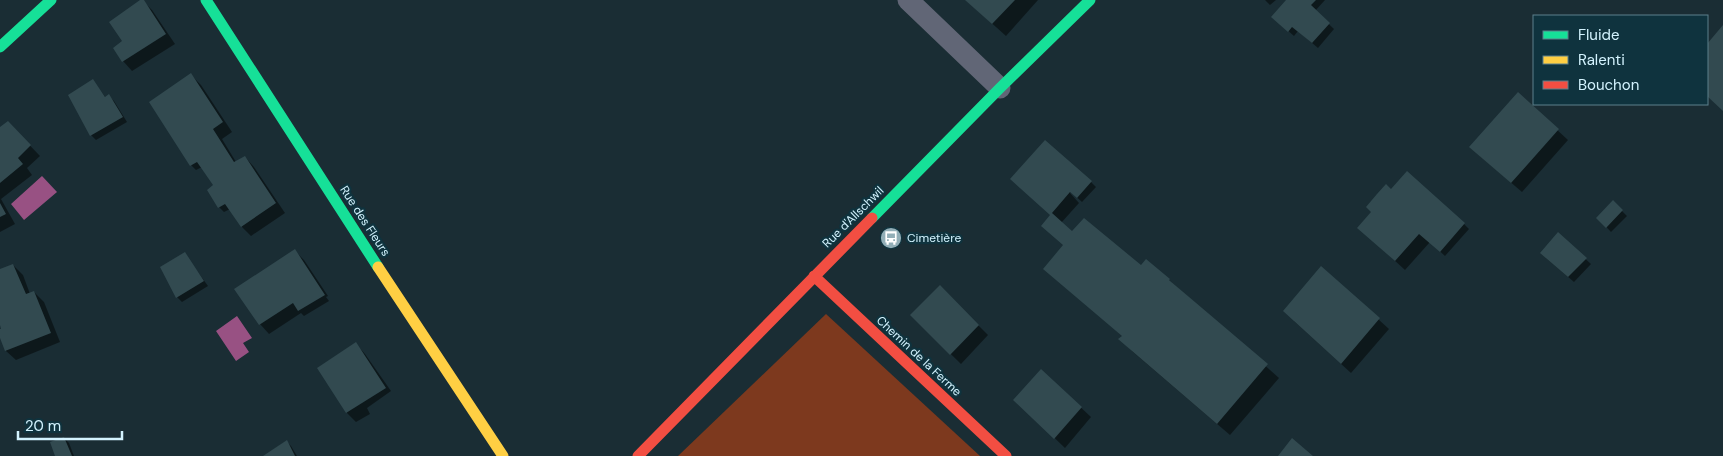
<svg xmlns="http://www.w3.org/2000/svg" width="1723" height="456" viewBox="0 0 1723 456" font-family="'DM Sans',sans-serif">
  <style>
    .green { fill: #7d391e }
    .water { fill: #985183 }
    .shadow { fill: #0007 }
    .building { fill: #324a50 }
    .lines { fill: none; stroke-linecap: round; stroke-linejoin: round }
    .lane { stroke: #616676; stroke-width: 21 }
    .fast { stroke: #16e098; stroke-width: 11 }
    .slow { stroke: #ffcf43; stroke-width: 11 }
    .jam { stroke: #f24e42; stroke-width: 11 }
    .labels { text-anchor: middle; stroke-width: 4.5; stroke-linejoin: round; paint-order: stroke }
    .street-label { font-size: 12px; fill: #d3f3fe; stroke: #0f333e }
    .poi-label { font-size: 12px; fill: #d3f3fe; stroke: #0f333e; text-anchor: start }
  </style>
  <rect width="100%" height="100%" fill="#1a2d34"/>
  <!-- green -->
  <path class="green" d="M826,314l154,142h-302z"/>
  <!-- water -->
  <path class="water" d="M42,176l15,16 -33,28 -13,-16z
    M237,316l15,22 -9,5 6,9 -13,9 -20,-30z"/>
  <!-- shadow -->
  <path class="shadow" d="M142,0l10,10 23,34 -43,27 -9,-10 -8,-13 9,-6z
    M966,0h72l-32,36z
    M1265,0h11l-6,5z
    M1287,0h38l-10,11 19,18 -16,19 -20,-17 -4,5 -16,-14z
    M191,75l10,10 31,47 -10,7 14,23 9,-5 9,10 31,46 -34,23 -9,-9 -12,-18 -6,3 -5,-5 -4,-22 -13,-18 -6,3 -5,-5 -40,-62z
    M93,81l13,17 3,-2 5,5 13,21 -31,18 -5,-5 -21,-40z
    M1518,94l50,46 -46,52 -42,-36z
    M0,129l17,3 23,24 -13,12 5,7 -31,24 14,25 -15,8z
    M1091,182l5,5 -14,15 -11,-10 -1,1 9,10 -18,20 11,10 97,47 110,98 -49,57 -97,-83 -13,-13 3,-3 -58,-91 -13,-30 -31,-27z
    M1613,202l14,14 -16,16 -13,-14z
    M1464,224l5,5 -24,27 -15,-14 -25,28 -36,-33z
    M1558,234l33,30 -17,18 -28,-24z
    M294,250l10,10 24,36 -2,1 3,4 -25,15 -3,-3 -32,21 -9,-10z
    M184,253l24,33 -26,16 -5,-5z
    M13,265l10,10 7,19 4,-2 10,10 16,40 -44,18 -10,-9 -6,-16v-4l3,-2 -3,-7v-52z
    M1322,268l67,61 -38,44 -57,-52z
    M940,287l48,48 -27,29 -50,-49z
    M356,344l9,10 26,37 -24,17 3,6 -14,8 -9,-9 -28,-44z
    M1042,371l49,46 -26,31 -50,-48z
    M64,438l5,5 5,13h-18z
    M286,441l5,5 6,10h-32z"/>
  <!-- building -->
  <path class="building" d="M140,0h4l22,34 -44,28 -9,-14 9,-7 -13,-19z
    M965,0h50l-23,24z
    M1286,0h30l-5,5 19,18 -18,20 -20,-16 -4,5 -17,-15z
    M1723,25v86l-16,-15v-52z
    M191,73l32,49 -10,7 21,33 11,-6 31,47 -35,24 -16,-23 -7,4 -11,-18 6,-5 -16,-23 -7,4 -41,-64z
    M93,79l12,18 4,-3 14,23 -33,19 -22,-41z
    M1518,92l41,37 -48,54 -42,-36z
    M8,121l23,24 -13,13 5,6 -23,19v-56z
    M1045,140l47,41 -15,17 -7,-6 -18,21 20,18 12,-13 57,47 5,-6 24,20 -1,1 99,84 -51,60 -99,-85 4,-3 -79,-67 20,-24 -22,-19 9,-11 -40,-36z
    M1407,171l58,52 -25,29 -21,-18 -24,27 -38,-33 14,-16 -5,-5 11,-13 9,-10 5,5z
    M1613,200l10,10 -17,18 -10,-10z
    M0,203l6,11 -6,3z
    M1558,232l29,26 -19,19 -28,-24z
    M295,249l30,46 -27,16 -5,-8 -34,22 -25,-36z
    M185,252l19,29 -28,17 -16,-31z
    M13,264l13,30 8,-3 17,42 -46,18 -5,-13v-9h1l-1,-4v-56z
    M1321,266l59,52 -39,46 -58,-53z
    M940,285l39,40 -29,30 -40,-40z
    M356,342l30,46 -40,25 -29,-45z
    M1041,369l41,38 -28,32 -41,-39z
    M64,437l8,19h-17l-5,-14z
    M1292,438l21,18h-35z
    M287,440l8,16h-32z"/>
  <g class="lines">
    <!-- lane -->
    <path class="lane" d="M908,0l92,88"/>
    <!-- fast -->
    <path class="fast" d="M206,0l172,267
      M0,47l51,-47
      M872,218l128,-130 90,-88"/>
    <!-- slow -->
    <path class="slow" d="M378,267l125,189"/>
    <!-- jam -->
    <path class="jam" d="M814,276l192,180
      M638,456l234,-238"/>
  </g>
  <!-- icons -->
  <defs>
    <g id="bus-disc" transform="scale(1.125)"><circle r="9.5" fill="#92aeb7" stroke="#0f333e"/><path d="M-5-6H5V4H4V6H2V4H-2V6H-4V4H-5ZM-3.5-4V0h7V-4ZM-3.5 1.2v1.5H-2V1.2ZM2 1.2v1.5H3.5V1.2Z" fill="#fff"/></g>
  </defs>
  <g fill-rule="evenodd">
    <use href="#bus-disc" x="891" y="238"/>
  </g>
  <g class="labels">
    <!-- street labels -->
    <g class="street-label">
      <text transform="translate(853 217) rotate(-45)" y="4">Rue d'Allschwil</text>
      <text transform="translate(365 221) rotate(57)" y="4">Rue des Fleurs</text>
      <text transform="translate(919 356) rotate(43)" y="4">Chemin de la Ferme</text>
    </g>
    <!-- poi labels -->
    <g class="poi-label">
      <text x="907" y="242">Cimetière</text>
    </g>
  </g>
  <!-- legend -->
  <rect x="1533" y="15" width="175" height="90" fill="#0f333e" stroke="#5d808b"/>
  <rect x="1543" y="31" width="25" height="8" fill="#16e098" stroke="#5d808b"/>
  <text x="1578" y="40" font-size="15" fill="#d3f3fe">Fluide</text>
  <rect x="1543" y="56" width="25" height="8" fill="#ffcf43" stroke="#5d808b"/>
  <text x="1578" y="65" font-size="15" fill="#d3f3fe">Ralenti</text>
  <rect x="1543" y="81" width="25" height="8" fill="#f24e42" stroke="#5d808b"/>
  <text x="1578" y="90" font-size="15" fill="#d3f3fe">Bouchon</text>
  <!-- scale -->
  <path d="M18 431v8h104v-8" fill="none" stroke="#d3f3fe" stroke-width="2.5"/>
  <text x="25" y="431" font-size="15" fill="#d3f3fe" stroke="#0f333e" stroke-width="4" paint-order="stroke">20 m</text>
</svg>
